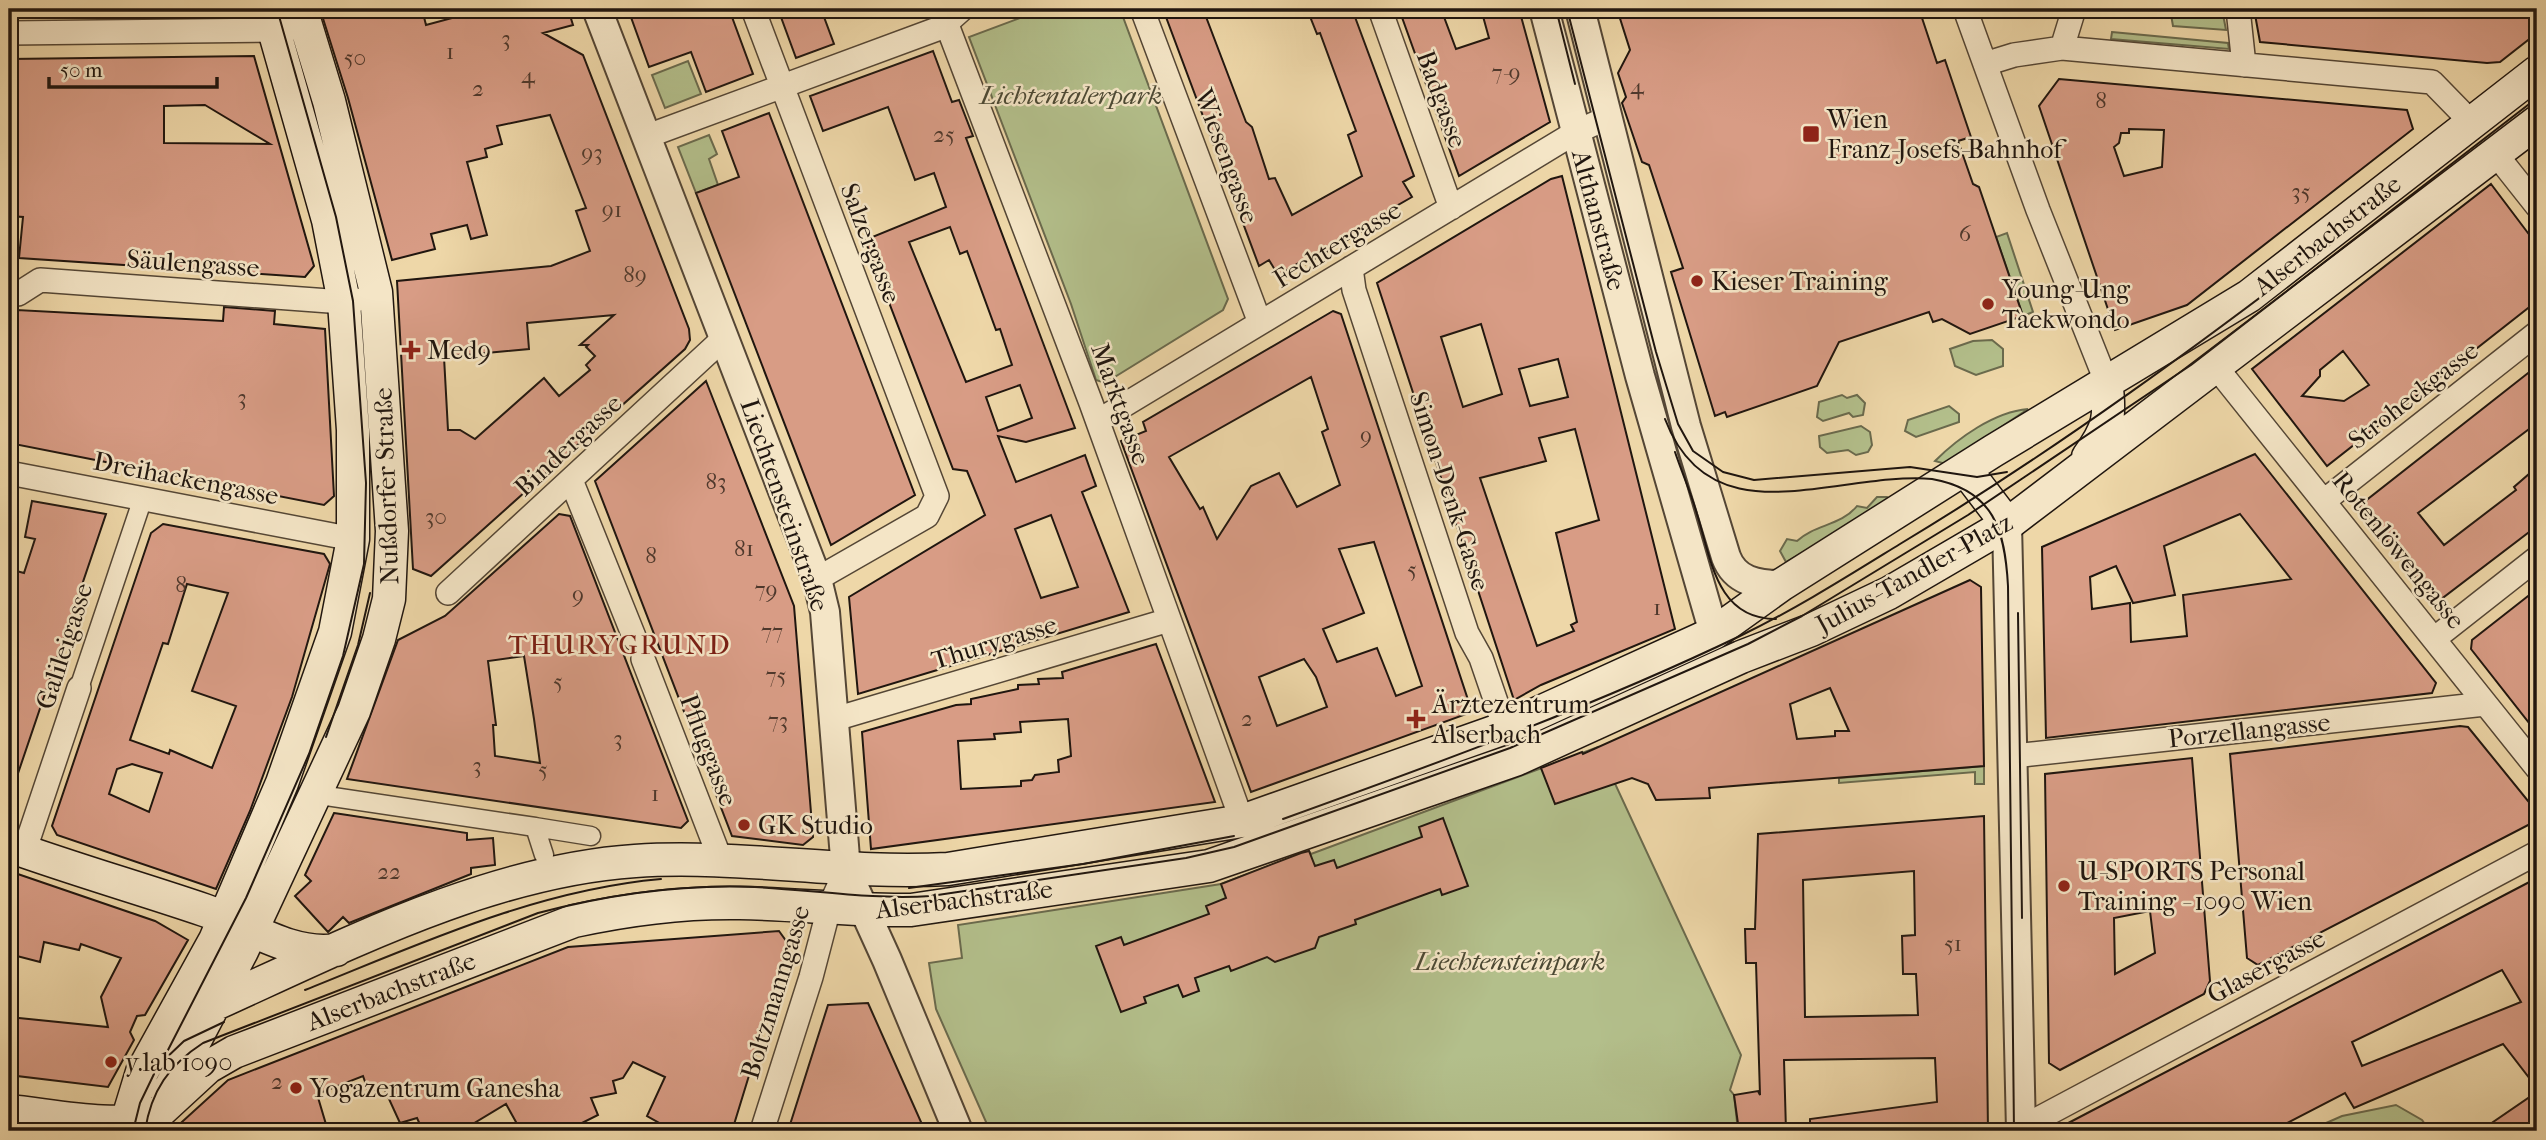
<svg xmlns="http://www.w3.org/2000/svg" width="2546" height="1140" viewBox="0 0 2546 1140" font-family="'IM FELL French Canon',serif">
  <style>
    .green { fill: #b3bf8b; stroke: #6a6a4d; stroke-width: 2 }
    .building { fill: #d89c85; stroke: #20160f; stroke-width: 2; fill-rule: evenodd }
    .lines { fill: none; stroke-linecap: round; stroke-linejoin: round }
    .pedestrian-casing { stroke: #544635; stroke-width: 21 }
    .minor-casing { stroke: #544635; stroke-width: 26 }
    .tertiary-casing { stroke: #544635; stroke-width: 32 }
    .secondary-casing { stroke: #20160f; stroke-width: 35 }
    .pedestrian { stroke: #f4e5c6; stroke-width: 18 }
    .minor { stroke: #f4e5c6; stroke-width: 23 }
    .tertiary { stroke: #f4e5c6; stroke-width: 28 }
    .secondary { stroke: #f4e5c6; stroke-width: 32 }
    .tram { stroke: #20160f; stroke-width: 2 }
    .poi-dot { fill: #8f2418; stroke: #f4e5c6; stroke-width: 2.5 }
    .labels { text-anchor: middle; stroke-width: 5; stroke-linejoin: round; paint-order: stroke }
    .number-label { font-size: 23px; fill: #4e382c }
    .park-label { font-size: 26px; font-style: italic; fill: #4c4934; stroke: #f4e5c6 }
    .street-label { font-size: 26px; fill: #20160f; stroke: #f4e5c6 }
    .poi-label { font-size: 26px; fill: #20160f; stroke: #f4e5c6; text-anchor: start }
    .neighbourhood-label { font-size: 28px; letter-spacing: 2px; fill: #7a1f14; stroke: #f4e5c6 }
  </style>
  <rect width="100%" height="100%" fill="#eed7a8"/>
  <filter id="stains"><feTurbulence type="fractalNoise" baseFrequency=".00286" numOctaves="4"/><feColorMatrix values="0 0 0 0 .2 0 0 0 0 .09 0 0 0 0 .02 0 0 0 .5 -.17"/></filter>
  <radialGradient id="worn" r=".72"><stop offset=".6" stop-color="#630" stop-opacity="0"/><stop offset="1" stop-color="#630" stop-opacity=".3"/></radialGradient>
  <!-- green -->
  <path class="green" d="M1044,9h76l108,290 -5,11 -118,73 -9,-3 -25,-76 -102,-267z
    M2170,9h52l4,21 -53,-4z
    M2112,32l116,11 1,6 -118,-10z
    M688,61l13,33 -36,14 -13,-33z
    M709,135l8,19 -8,5 9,26 -22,8 -18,-46z
    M2007,233l26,79 -10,4 -27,-79z
    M1992,340l11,9v17l-27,9 -21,-9 -5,-17 23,-8z
    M1842,395l5,3 10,-3 8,8 -2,12 -10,2 -4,-4 -26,8 -6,-4 2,-15z
    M1949,406l10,8v8l-43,15 -11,-6 3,-11z
    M2028,409l-82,55 -11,-3c23,-23 59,-49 93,-52z
    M1861,426l9,6 2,13 -4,7 -12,3 -8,-5 -21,3 -7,-6 -1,-11z
    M1877,497h10l3,5 -104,60 -6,-11 7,-12 10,2c18,-17 44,-15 60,-35l10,2z
    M1598,747l143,308 -11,35 4,5 4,36h-748l-54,-122 -7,-46 33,-5 -4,-33 263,-41 88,-33 2,3z
    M1984,766v18h-9v-12l-136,11v-5z
    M2396,1105l26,15 8,11h-122l34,-15z"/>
  <!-- building -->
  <path class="building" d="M320,9h102l4,16 52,-14v3l21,-5h69l5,16 -30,8 40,22 106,274 1,11 -5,9 -254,227 -18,-7 -16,-288 154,-15 39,-15 -14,-40 10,-3 -36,-93 -53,11 5,18 -17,5 2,8 -20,5 20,73 -16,4 -4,-14 -36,9 4,15 -43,11 -44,-162zM614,315l-34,30h8l-2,2 9,9 -9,9 4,5 -31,26 -15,-18 -69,61 -15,-9h-12l-4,-73 85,-8 -2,-26z
    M628,9h101l24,65 -47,18 -15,-40 -42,15z
    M778,9h43l13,35 -38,14z
    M1163,9h40l43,113 6,5 17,52 6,-1 17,37 70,-39 -14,-41 8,-4 -36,-98 -3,1 -10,-25h45l62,167 -11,6 9,15 -26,15 2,4 -82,48 -2,-4 -26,15 -9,-15 -10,6z
    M1399,9h42l15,40 33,-11 -8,-29h38l31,113 -91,54z
    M1617,9h302l18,54 8,-3 26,77 -13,4 15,43 6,3 44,129 -53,18 -28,-15 -9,3 -4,-10 -90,30 -22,44 -90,31 -2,-5 -10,4 -44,-144 12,-4 -34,-103 -7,-3 -20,-59 4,-6 -8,-24 12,-23z
    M2254,9h283v24l-37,29 -13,1 -227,-21z
    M933,51l19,51 7,-2 14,36 -7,2 109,290 -49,14 -28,-6 18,46 69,-27 11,31 -14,6 47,120 -271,82 -9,-97 136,-82 -18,-44 -14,-2 -88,-229 81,-33 -12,-34 -19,7 -27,-73 -65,24 -13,-35zM950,227l10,27 7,-3 29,79 4,-1 12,36 -46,17 -57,-140zM1020,385l12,33 -34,13 -12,-34zM1051,515l27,72 -37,11 -26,-69z
    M254,56l60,210 -9,11 -286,-19 4,-41 -14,-1v-157zM205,105l65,39 -106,-1v-37z
    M2059,79l348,31 6,19 -226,176 -72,25 -76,-224zM2129,129l35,1 -2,37 -38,9 -10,-29 5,-4 2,-10h8z
    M769,113l146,382 -84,50 -135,-352 43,-16 -17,-46z
    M1562,176l113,453 -134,56 -27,15 -137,-417 174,-104zM1481,324l21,70 -39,13 -22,-70zM1558,359l10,38 -38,9 -11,-37zM1575,429l24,91 -43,13 21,89 -6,3 3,6 -37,15 -57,-168 66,-17 -7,-23z
    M2491,184l46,61v56l-210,165 -75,-97zM2343,351l26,34 -25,16 -42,-5 18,-20v-6z
    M224,307l51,4 -1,13 51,5 9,167 -10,9 -315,-62v-92h5l3,-41 206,11z
    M1333,311l8,3 131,398 -221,80 -130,-351 25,-10 -3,-9zM1311,377l17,52 -6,3 18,53 -43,22 -18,-34 -28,13 -34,53 -14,-32 -3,2 -31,-52zM1374,542l48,144 -26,10 -19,-48 -40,14 -14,-33 41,-16 -25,-64zM1304,659l12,18 11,30 -50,19 -18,-49z
    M2537,366v57l-119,90 26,32 72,-55 -2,-3 23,-20v59l-101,77 -77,-97z
    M706,381l88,225 19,231 -10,8 -71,-9 -137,-355z
    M2255,454l181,229 -4,10 -386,45 -4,-191zM2240,514l51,65 -108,16 4,41 -56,6 -1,-39 -38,6 -2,-32 26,-11 17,37 42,-8 -11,-49z
    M32,501l74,13 -94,277h-3v-107l7,-21 -7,-3v-91l15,4 11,-34 -10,-2z
    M559,514l11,2 118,305 -7,7 -334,-49 51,-139 47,-24zM524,656l10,63 6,44 -45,-7 -2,-31h3l-8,-64z
    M163,524l161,30 6,10 -38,133 -42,114 -34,78 -159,-54 -5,-9 99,-293zM187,584l41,9 -36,98 44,15 -24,62 -42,-18 -1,4 -39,-14 33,-97 5,1zM132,764l30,9 -13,39 -40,-18 8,-25z
    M1970,580l11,7 3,179 -275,22 1,10 -54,2 -8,-16 -16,-6 -77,26 -14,-36 41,-16 1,2zM1830,688l19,43h-14v5l-38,3 -7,-35z
    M2537,589v144l-66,-84 1,-9z
    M1156,644l59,158 -344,47 -9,-117 94,-27 15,-1v-5l47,-10v-4l21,-1 -1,-5 25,-1 -1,-6zM1068,719l3,37 -13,4 1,12 -24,3 -3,5 -11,1v5l-60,3 -3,-48 37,-2 -1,-5 27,-2 -1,-10z
    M2460,726l8,1 69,85 -3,10 -276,143 -11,-7 -17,-204z
    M2192,758l18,223 -6,13 -144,76 -11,-7 -4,-289zM2150,911l5,42 -40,21 -1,-56z
    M334,813l133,20v7l26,-2 2,27 -24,3v6l-122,49 -6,-6 -15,15 -33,-36 16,-15 -6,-6z
    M1984,816l4,315h-178v-12l127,-17 -2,-44 -151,2 2,71h-47l-5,-36 24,-4 2,4 -4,-132h-10l-1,-34h10l3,-95zM1914,871l1,64 -13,1 1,38h13l2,41 -113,2 -2,-137z
    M1443,818l25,68 -26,9 -2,-6 -85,31 1,4 -37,13 -4,11 -40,14 -8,-5 -36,14 -2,-5 -34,12 4,13 -16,6 -5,-12 -34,12 2,6 -25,9 -25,-66 25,-9 3,8 85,-31 -3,-8 20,-8 -5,-14 80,-31 8,-2 6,15 19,-6 3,8 85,-31 -3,-10z
    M9,871l146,50 33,19 -43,75 -8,1 -7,16 4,8 -26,47 -99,-12v-58l99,10 -7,-30 20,-39 -40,-14 -2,6 -35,-8 -4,20 -31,-8z
    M2537,878v210l-34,-44 -149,64 -9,-15 -73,38h-219zM2502,970l19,32 -159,64 -10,-24z
    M779,931l10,14 -57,186h-74l3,-7 -14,-8 18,-39 -32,-15 -10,16 -10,3 3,12 -25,5 7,17 -32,16h-45l-15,-27 -45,27h-38l-6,-13 -17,5 -16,-35 -15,5 -6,-17 -46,18 11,37h-156l56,-51 340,-133z
    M868,1003l57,128h-137l40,-126z
    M2537,1092v39h-57z"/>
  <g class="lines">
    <!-- pedestrian casing -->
    <g class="pedestrian-casing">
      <path id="pedestrian" d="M948,25l18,-16
        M79,688l64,-190
        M313,794l222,33 9,28
        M535,827l56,9"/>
    </g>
    <!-- minor casing -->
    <g class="minor-casing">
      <path id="minor" d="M753,9l184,487 -10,20 -110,63
        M941,9l150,394 151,418
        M1142,9l118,314
        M1380,9l71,199
        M1965,9l73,201 68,171
        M2238,9l6,56
        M9,33l278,-3
        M2062,48l12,-39
        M1985,64l29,-9 48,-7 370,34 40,41
        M645,137l303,-112
        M2495,153l42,53
        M1351,268l3,22 113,343 14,25 24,70
        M9,294h9l22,-14 303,22 13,-2
        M2216,367l321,401
        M1098,421l478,-289 31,-14
        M9,473l344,66
        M571,480l64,159
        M2324,501l213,-168
        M448,593l276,-255
        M2434,639l103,-81
        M643,659l78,202
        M835,719l334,-99
        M2014,756l471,-52
        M24,852l55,-164
        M2021,1128l516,-275
        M762,1131l49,-154 18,-69 17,-38"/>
    </g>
    <!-- tertiary casing -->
    <g class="tertiary-casing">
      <path id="tertiary" d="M597,9l220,570 8,33 21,258 41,90 71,171
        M1544,9l96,367 74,257
        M1580,9l106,417 40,131c9,24 31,28 55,28
        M2007,524l14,607"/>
    </g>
    <!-- secondary casing -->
    <g class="secondary-casing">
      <path id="secondary" d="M2088,457c21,-29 23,-40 18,-76
        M1965,469l42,55
        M9,846c64,23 130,42 195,64 41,14 87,47 132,40
        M172,1020l28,-9c136,-61 285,-140 435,-150 105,-7 207,14 313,8l294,-48 263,-93 209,-95 67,-48 212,-134 256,-155 288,-224
        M167,1094l75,-143 112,-240 25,-72 10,-40 3,-68 -16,-239 -47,-191 -28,-92
        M9,1111c43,4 108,20 148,3l51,-47 26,-15 340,-131c55,-12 110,-19 166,-18 57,1 114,8 171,7l298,-44 306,-106 226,-103 70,-27 78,-37 120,-70 528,-401
        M124,1131l18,-59 73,-132 67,-157 53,-151 18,-93v-109l-9,-128 -16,-82 -60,-211"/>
    </g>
    <!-- pedestrian -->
    <use href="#pedestrian" class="pedestrian"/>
    <!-- minor -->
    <use href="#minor" class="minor"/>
    <!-- tertiary -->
    <use href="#tertiary" class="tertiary"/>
    <!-- secondary -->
    <use href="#secondary" class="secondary"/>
    <!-- tram -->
    <path class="tram" d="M1556,9l19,75
      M1567,9l89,343 22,72 15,27 30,21 31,8 156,-13 67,10 30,-5
      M1665,419c46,122 172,52 267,60 62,11 73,51 76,107l6,545
      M1675,452c7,21 16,41 22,62 14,44 19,105 79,105
      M2018,613l4,305
      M326,737l32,-92 12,-52
      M1283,819c155,-56 309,-112 457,-183 56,-27 108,-60 160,-92 158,-95 303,-202 449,-314
      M909,888l174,-24 151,-28
      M305,990c115,-46 231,-100 356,-111
      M168,1050l78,-152 63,-144 34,-98 21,-92 2,-81 -13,-182 -17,-84 -59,-208
      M163,1061l21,-20 40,-19
      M133,1131l7,-28 14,-29
      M145,1131c6,-40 24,-66 58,-88l335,-130c72,-19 143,-29 217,-26 59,3 117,13 176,9l255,-38 48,-11 276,-99 238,-104 54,-28 166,-101 223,-150 346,-267"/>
  </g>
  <!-- markers -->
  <g class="poi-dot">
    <rect x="1802" y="125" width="18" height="18" rx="3.5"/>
    <circle cx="1697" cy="281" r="7"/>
    <circle cx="1988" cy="304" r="7"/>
    <path d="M407.5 339.5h7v7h7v7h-7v7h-7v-7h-7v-7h7z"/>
    <path d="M1412.5 708.5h7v7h7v7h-7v7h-7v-7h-7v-7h7z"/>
    <circle cx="744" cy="825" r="7"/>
    <circle cx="2064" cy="886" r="7"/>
    <circle cx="111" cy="1062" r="7"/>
    <circle cx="296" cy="1088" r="7"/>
  </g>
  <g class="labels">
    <!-- number labels -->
    <g class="number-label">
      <text x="506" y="46">3</text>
      <text x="450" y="59">1</text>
      <text x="355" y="65">50</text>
      <text x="1506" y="80">7-9</text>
      <text x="528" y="83">4</text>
      <text x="1637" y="94">4</text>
      <text x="478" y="96">2</text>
      <text x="2101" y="108">8</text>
      <text x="944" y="142">25</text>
      <text x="592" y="160">93</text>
      <text x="2301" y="199">35</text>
      <text x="612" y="217">91</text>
      <text x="1965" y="241">6</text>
      <text x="635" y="282">89</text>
      <text x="242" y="405">3</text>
      <text x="1366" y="443">9</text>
      <text x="716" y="489">83</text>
      <text x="436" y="524">30</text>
      <text x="744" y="556">81</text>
      <text x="651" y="563">8</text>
      <text x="1412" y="577">5</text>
      <text x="181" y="592">8</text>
      <text x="766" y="597">79</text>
      <text x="578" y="602">9</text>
      <text x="1657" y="615">1</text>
      <text x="772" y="639">77</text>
      <text x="776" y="683">75</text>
      <text x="558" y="689">5</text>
      <text x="1247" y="726">2</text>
      <text x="778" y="728">73</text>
      <text x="618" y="746">3</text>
      <text x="477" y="773">3</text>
      <text x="543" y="777">5</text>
      <text x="655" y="801">1</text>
      <text x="389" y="879">22</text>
      <text x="1953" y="951">51</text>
      <text x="277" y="1089">2</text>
    </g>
    <!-- park labels -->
    <g class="park-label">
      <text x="1071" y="104">Lichtentalerpark</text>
      <text x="1510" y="970">Liechtensteinpark</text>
    </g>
    <!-- street labels -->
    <g class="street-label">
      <text transform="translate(1442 99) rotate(70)" y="9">Badgasse</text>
      <text transform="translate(1227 156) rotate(70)" y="9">Wiesengasse</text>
      <text transform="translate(1599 220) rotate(75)" y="9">Althanstraße</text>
      <text transform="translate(2327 235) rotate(-38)" y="9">Alserbachstraße</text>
      <text transform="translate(871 243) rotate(69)" y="9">Salzergasse</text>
      <text transform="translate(1337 244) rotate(-31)" y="9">Fechtergasse</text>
      <text transform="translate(193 263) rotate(4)" y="9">Säulengasse</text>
      <text transform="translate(2413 395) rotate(-38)" y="9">Stroheckgasse</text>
      <text transform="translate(1121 404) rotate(70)" y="9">Marktgasse</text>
      <text transform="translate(568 445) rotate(-43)" y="9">Bindergasse</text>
      <text transform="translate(186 478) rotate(11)" y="9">Dreihackengasse</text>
      <text transform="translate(386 486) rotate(-92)" y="9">Nußdorfer Straße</text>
      <text transform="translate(1450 491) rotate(72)" y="9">Simon-Denk-Gasse</text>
      <text transform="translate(785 505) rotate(71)" y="9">Liechtensteinstraße</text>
      <text transform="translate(2399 550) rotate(51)" y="9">Rotenlöwengasse</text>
      <text transform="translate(1914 573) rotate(-29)" y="9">Julius-Tandler-Platz</text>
      <text transform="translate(994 642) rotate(-17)" y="9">Thurygasse</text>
      <text transform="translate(64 646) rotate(-72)" y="9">Galileigasse</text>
      <text transform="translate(2249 730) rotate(-6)" y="9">Porzellangasse</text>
      <text transform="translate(709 750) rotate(69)" y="9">Pfluggasse</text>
      <text transform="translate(964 899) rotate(-7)" y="9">Alserbachstraße</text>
      <text transform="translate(2266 966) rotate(-28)" y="9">Glasergasse</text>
      <text transform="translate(391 991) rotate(-21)" y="9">Alserbachstraße</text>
      <text transform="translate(775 992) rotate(-73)" y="9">Boltzmanngasse</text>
    </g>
    <!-- poi labels -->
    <g class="poi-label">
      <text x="1827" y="128">Wien<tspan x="1827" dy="30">Franz-Josefs-Bahnhof</tspan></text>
      <text x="1711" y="290">Kieser Training</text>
      <text x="2002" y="298">Young-Ung<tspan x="2002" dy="30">Taekwondo</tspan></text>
      <text x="427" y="359">Med9</text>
      <text x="1432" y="713">Ärztezentrum<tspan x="1432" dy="30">Alserbach</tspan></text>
      <text x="758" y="834">GK Studio</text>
      <text x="2078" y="880">U-SPORTS Personal<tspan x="2078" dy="30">Training - 1090 Wien</tspan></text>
      <text x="125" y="1071">y.lab 1090</text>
      <text x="310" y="1097">Yogazentrum Ganesha</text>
    </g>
    <!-- neighbourhood labels -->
    <g class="neighbourhood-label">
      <text x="620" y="654">THURYGRUND</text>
    </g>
  </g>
  <!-- margin -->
  <rect width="2546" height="1140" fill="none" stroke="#eed7a8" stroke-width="35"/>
  <rect x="10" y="10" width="2525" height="1119" fill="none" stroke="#20160f" stroke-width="3.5"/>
  <rect x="18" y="18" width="2511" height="1105" fill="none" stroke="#20160f" stroke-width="2"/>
  <!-- scale -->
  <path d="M49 77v10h168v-10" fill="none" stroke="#20160f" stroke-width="3.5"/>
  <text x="60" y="77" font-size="21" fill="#20160f" stroke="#f4e5c6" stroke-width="5" paint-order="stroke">50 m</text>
  <rect width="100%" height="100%" filter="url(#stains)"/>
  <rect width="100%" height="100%" fill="url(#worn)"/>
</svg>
